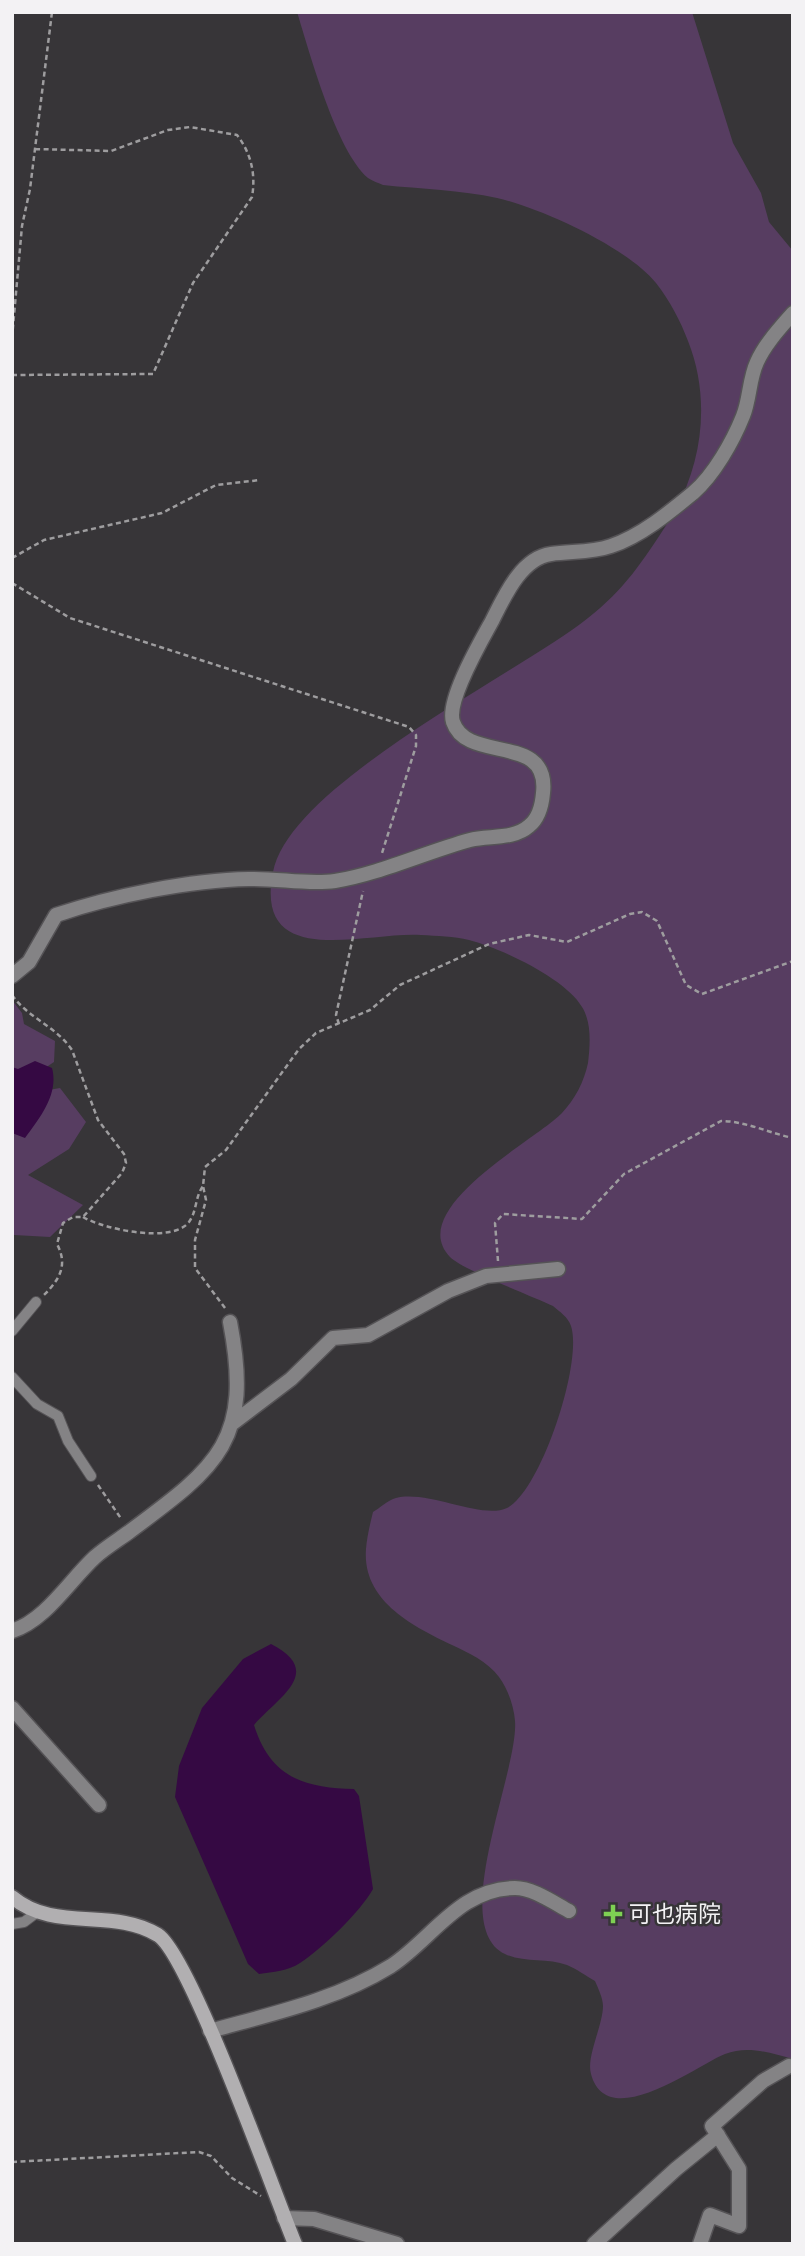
<svg xmlns="http://www.w3.org/2000/svg" width="805" height="2256" viewBox="0 0 805 2256" font-family="Helvetica,'Noto Sans JP',sans-serif">
  <style>
    .green { fill: #573d61 }
    .water { fill: #350943 }
    .lines { fill: none; stroke-linecap: round; stroke-linejoin: round }
    .lane-casing { stroke: #555356; stroke-width: 12 }
    .street-casing { stroke: #555356; stroke-width: 17 }
    .secondary-casing { stroke: #555356; stroke-width: 17 }
    .path { stroke: #9e9d9f; stroke-width: 2.5; stroke-dasharray: 5 3.5; stroke-linecap: butt }
    .lane { stroke: #848385; stroke-width: 10 }
    .street { stroke: #848385; stroke-width: 14 }
    .secondary { stroke: #b1afb1; stroke-width: 14 }
    .poi-dot { fill: #7ed153; stroke: #373538; stroke-width: 2.5 }
    .labels { text-anchor: middle; stroke-width: 5; stroke-linejoin: round; paint-order: stroke }
    .poi-label { font-size: 23px; fill: #f3f2f4; stroke: #373538; text-anchor: start }
  </style>
  <rect width="100%" height="100%" fill="#373538"/>
  <!-- green -->
  <path class="green" d="M297,12h395l41,131 28,50 8,29 24,29v1808c-23,-6 -45,-14 -68,-5 -28,11 -118,80 -134,20 -5,-17 12,-49 12,-68 0,-8 -5,-18 -8,-25 -9,-5 -18,-12 -28,-16 -19,-7 -44,-2 -62,-11 -58,-28 14,-183 10,-233 -1,-14 -7,-32 -16,-44 -12,-16 -30,-24 -47,-32 -39,-19 -90,-44 -86,-96 1,-12 4,-25 7,-37 7,-4 15,-12 23,-14 33,-8 86,22 111,10 34,-17 76,-146 64,-182 -3,-9 -11,-14 -18,-20 -19,-9 -92,-37 -103,-49 -46,-48 86,-117 112,-144 13,-14 22,-31 26,-50 2,-18 4,-40 -6,-56 -16,-28 -81,-59 -113,-67 -15,-4 -32,-4 -48,-5 -54,-4 -168,37 -148,-63 17,-88 243,-197 315,-254 36,-28 55,-57 79,-94 35,-53 45,-123 21,-183 -8,-21 -18,-40 -32,-58 -28,-35 -115,-75 -159,-85 -36,-8 -76,-9 -114,-13 -4,-2 -11,-4 -15,-7 -32,-28 -58,-124 -71,-166z
    M12,1000l10,13 2,11 31,17 -1,21 -12,8 -30,3z
    M60,1088l26,34 -17,27 -41,26 55,30 -33,32 -36,-2 -2,-111 31,-33z"/>
  <!-- water -->
  <path class="water" d="M35,1061l17,7c7,26 -12,50 -27,70l-13,-5v-66l6,2z
    M271,1644c55,28 6,54 -17,81 16,52 50,63 100,64l5,7 14,93c-13,23 -50,59 -73,74 -12,8 -27,9 -41,11l-11,-10 -73,-167 4,-31 23,-58 41,-49z"/>
  <g class="lines">
    <!-- lane casing -->
    <g class="lane-casing">
      <path id="lane" d="M12,1331l24,-29
        M12,1377l25,27 21,12 10,25 23,35
        M12,1924l12,-2 12,-9"/>
    </g>
    <!-- street casing -->
    <g class="street-casing">
      <path id="street" d="M12,976l17,-14 27,-47c56,-19 134,-35 193,-36 29,-1 58,6 86,2 44,-7 91,-29 135,-41 19,-5 43,0 59,-14 9,-7 13,-21 14,-33 7,-61 -76,-29 -90,-71 -7,-21 28,-81 39,-101 12,-24 29,-63 59,-67 21,-3 40,-1 60,-8 30,-10 59,-34 82,-53 21,-18 40,-52 50,-77 7,-17 6,-37 14,-54 8,-18 23,-34 36,-49
        M233,1423l58,-44 42,-41 35,-3 80,-44 38,-15 72,-7
        M12,1631c34,-11 57,-50 83,-74 10,-9 23,-17 34,-25 89,-66 124,-91 101,-210
        M12,1708l87,97
        M210,2031c61,-17 126,-31 181,-65 41,-27 69,-78 124,-78 18,0 39,15 54,23
        M284,2218l30,1 83,25
        M594,2244l82,-75 42,-34
        M700,2244l10,-29 29,11v-57l-27,-43 51,-45 26,-15"/>
    </g>
    <!-- secondary casing -->
    <g class="secondary-casing">
      <path id="secondary" d="M12,1897c43,36 101,10 146,38 32,21 116,258 137,309"/>
    </g>
    <!-- path -->
    <path class="path" d="M12,338l10,-112 8,-37 22,-177
      M12,375l141,-1 40,-91 59,-86c4,-23 -1,-44 -15,-62l-47,-8 -22,3 -57,21 -76,-2
      M12,558l32,-18 118,-27 54,-28 44,-5
      M12,583l58,35 339,109 7,8v11l-34,107
      M12,995c16,23 45,32 60,55l26,70 26,34 2,9 -4,10 -39,44h-10l-10,6 -6,21c11,21 3,35 -13,51
      M339,1024l-3,-9 27,-124
      M83,1217c20,12 89,27 106,5 8,-11 6,-25 14,-36
      M498,1261l-3,-38 8,-9 79,5 42,-45 97,-53c24,0 48,12 72,17
      M225,1308l-30,-40v-28l11,-40 -3,-14 2,-19 21,-17 73,-101 17,-16 54,-23 30,-25 89,-41 40,-9 38,7 63,-28 12,-2 15,9 29,64 16,9 91,-33
      M98,1485l24,35
      M12,2162l187,-10 12,4 21,22 29,18"/>
    <!-- lane -->
    <use href="#lane" class="lane"/>
    <!-- street -->
    <use href="#street" class="street"/>
    <!-- secondary -->
    <use href="#secondary" class="secondary"/>
  </g>
  <!-- markers -->
  <path class="poi-dot" d="M609.5 1903.5h7v7h7v7h-7v7h-7v-7h-7v-7h7z"/>
  <g class="labels">
    <!-- poi labels -->
    <g class="poi-label">
      <text x="629" y="1922">可也病院</text>
    </g>
  </g>
  <!-- border -->
  <rect width="805" height="2256" fill="none" stroke="#f3f2f4" stroke-width="28"/>
</svg>
